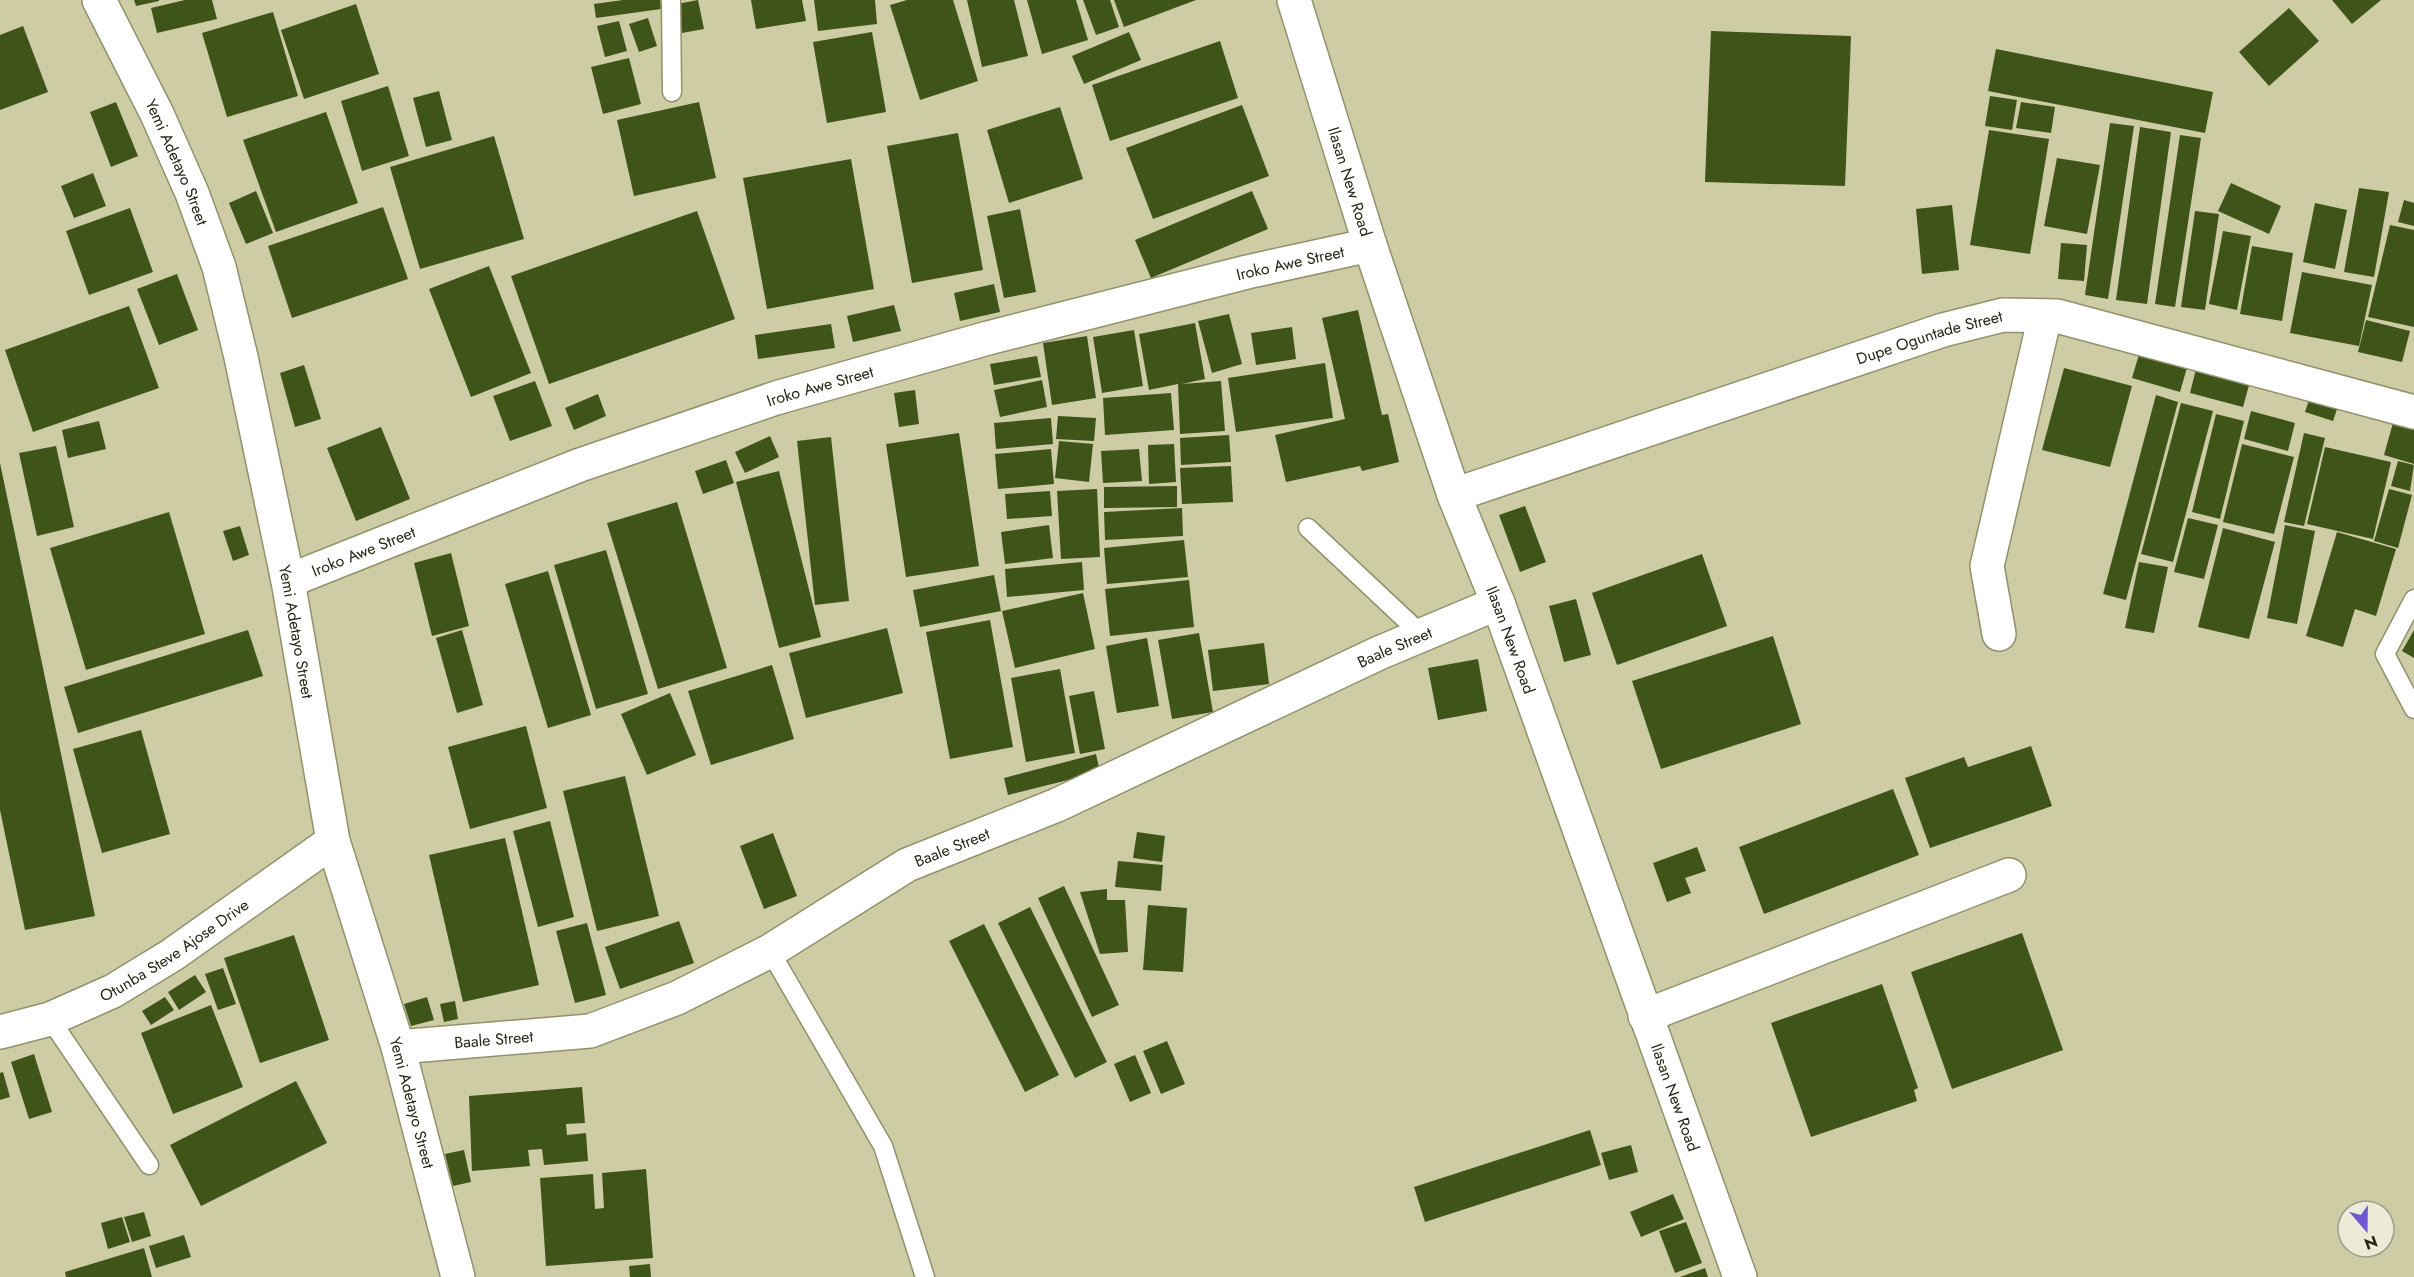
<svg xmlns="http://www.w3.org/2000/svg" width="2414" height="1277" viewBox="0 0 2414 1277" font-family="Jost,sans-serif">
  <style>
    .building { fill: #3f5419 }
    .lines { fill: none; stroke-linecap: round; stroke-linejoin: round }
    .service-casing { stroke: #91916c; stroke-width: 21 }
    .minor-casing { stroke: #91916c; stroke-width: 36 }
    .tertiary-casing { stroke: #91916c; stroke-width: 36 }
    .service { stroke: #fff; stroke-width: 18 }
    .minor { stroke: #fff; stroke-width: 33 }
    .tertiary { stroke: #fff; stroke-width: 33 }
    .labels { text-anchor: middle; stroke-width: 6; stroke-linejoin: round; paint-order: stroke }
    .street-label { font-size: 16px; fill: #272718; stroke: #ebebd8 }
  </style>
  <rect width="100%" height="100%" fill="#cdcca5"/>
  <!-- building -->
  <path class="building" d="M134,0h25v1l-23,5z
    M185,0h27l5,19 -60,14 -6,-25z
    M623,0h37l1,9 -65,9 -2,-14z
    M698,0l6,29 -22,4 -5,-29z
    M751,0h51l4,21 -50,8z
    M814,0h61l2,24 -59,7z
    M907,0h46l25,81 -58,19 -30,-95z
    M967,0h47l14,56 -46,11z
    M1027,0h49l12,40 -46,14z
    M1083,0h27l9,27 -23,8z
    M1114,0h82l-72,27z
    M2332,0h49l-29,24z
    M356,4l23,70 -75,25 -23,-69z
    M2289,8l30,33 -50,45 -30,-34z
    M273,12l25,84 -71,21 -25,-84z
    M648,18l9,28 -18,6 -10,-28z
    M619,21l8,30 -22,6 -8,-31z
    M23,26l25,66 -48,18v-75z
    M1711,31l140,5 -6,150 -140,-4z
    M872,32l14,80 -59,11 -14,-81z
    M1129,32l12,28 -57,24 -12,-28z
    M1220,41l18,57 -128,43 -18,-56z
    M1996,49l217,43 -8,41 -217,-42z
    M629,58l12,46 -38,10 -12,-47z
    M388,86l21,70 -47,15 -21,-70z
    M439,91l13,49 -26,7 -13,-49z
    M1990,96l27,4 -5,30 -27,-4z
    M116,102l22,54 -27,11 -21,-55z
    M699,102l17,76 -82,18 -17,-76z
    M2021,102l34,5 -4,26 -35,-5z
    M1242,105l27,71 -116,43 -27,-71z
    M1060,107l23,72 -74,24 -22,-73z
    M326,112l32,91 -82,29 -33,-92z
    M2110,123l24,3 -26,173 -23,-4z
    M2140,127l31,5 -24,172 -31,-4z
    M1989,130l60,9 -19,115 -60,-9z
    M958,133l25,137 -71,13 -25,-137z
    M2180,135l21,3 -26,169 -20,-3z
    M494,136l30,103 -104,30 -30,-102z
    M2057,158l43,7 -13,69 -43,-8z
    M851,159l23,130 -107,20 -24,-131z
    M93,173l13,33 -32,12 -13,-32z
    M2231,183l50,23 -12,28 -51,-23z
    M2359,188l30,4 -15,85 -30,-5z
    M256,191l17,42 -27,11 -17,-41z
    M1252,191l16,38 -117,49 -16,-38z
    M2404,200l10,3v23l-16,-4z
    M2315,203l32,7 -12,59 -32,-7z
    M1952,205l7,65 -37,4 -6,-65z
    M383,207l25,72 -116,39 -24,-72z
    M130,208l23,64 -64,23 -23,-64z
    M1020,209l16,83 -32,6 -17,-82z
    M697,211l38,108 -186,65 -38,-108z
    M2195,211l24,3 -14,96 -24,-3z
    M2390,225l24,5v97l-46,-10z
    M2223,231l28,5 -14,74 -28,-6z
    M2061,243l26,2 -3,36 -26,-2z
    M2252,246l41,7 -11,68 -42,-7z
    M489,266l42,107 -60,24 -42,-108z
    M2302,272l70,13 -13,61 -69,-13z
    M177,274l21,56 -39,15 -22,-56z
    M994,284l6,28 -40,9 -6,-28z
    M894,305l7,26 -48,11 -6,-26z
    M129,306l30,82 -126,44 -28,-82z
    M1358,310l24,105 6,-1 11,48 -37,9 -2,-5 -74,16 -11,-47 70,-16 -23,-101z
    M1229,314l13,50 -30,9 -14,-52z
    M2366,320l44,11 -8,31 -44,-10z
    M1195,323l10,56 -23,5 39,-3 4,50 -45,3 -2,-50 -29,6 -10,-56z
    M831,324l4,24 -77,11 -3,-24z
    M1292,327l4,32 -40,6 -5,-32z
    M1134,330l9,56 -41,7 -9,-56z
    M1087,336l9,62 -44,7 -9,-62z
    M2140,351l48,13 -8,28 -48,-14z
    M1037,356l4,21 -47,8 -4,-21z
    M1325,363l8,55 -97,14 -8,-54z
    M304,365l17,54 -26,8 -15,-54z
    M2197,365l54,13 -8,29 -53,-14z
    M2064,368l68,18 -22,81 -68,-17z
    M1042,380l5,27 -47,10 -6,-27z
    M535,381l17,45 -42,15 -17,-45z
    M915,390l4,34 -20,3 -5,-34z
    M1171,393l3,37 -69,5 -2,-37z
    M598,394l8,22 -32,14 -9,-22z
    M2156,395l22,7 -52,198 -23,-6z
    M2310,397l28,9 -5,15 -28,-9z
    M2181,403l32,8 -40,151 -32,-8z
    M2251,411l44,12 -7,28 -44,-12z
    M2216,414l28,7 -24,98 -28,-7z
    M1058,416l38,2 -2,23 -38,-2z
    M1051,418l2,26 -57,5 -2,-26z
    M99,421l7,28 -38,9 -6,-28z
    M2393,423l21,6v35l-30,-9z
    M381,427l29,72 -54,22 -29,-73z
    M959,433l20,133 -73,11 -20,-133z
    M2304,433l21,5 -21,88 -20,-4z
    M1229,435l2,27 -50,3 -1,-27z
    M770,436l9,21 -34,16 -10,-21z
    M831,437l18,164 -34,4 -18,-164z
    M1059,441l34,3 -4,38 -34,-4z
    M1174,444l2,38 -27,2 -1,-39z
    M2242,444l52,13 -20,77 -51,-12z
    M56,446l18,81 -37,9 -18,-83z
    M2325,447l66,15 -18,77 -66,-15z
    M1051,449l3,35 -56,5 -3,-35z
    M1139,449l3,32 -39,2 -2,-32z
    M726,460l8,23 -31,11 -8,-23z
    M2398,461l16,4 -4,26 -19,-5z
    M0,463l95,453 -70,14 -25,-120z
    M1231,466l2,36 -51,2 -2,-36z
    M779,471l42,166 -42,11 -43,-166z
    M1177,486v21l-73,1v-21z
    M1097,489l3,68 -39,2 -4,-68z
    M2389,489l23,6 -14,53 -24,-7z
    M1050,491l2,25 -45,3 -2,-25z
    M677,502l50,166 -69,21 -51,-166z
    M1525,506l21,56 -26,10 -21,-57z
    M1182,508l1,28 -78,4 -1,-28z
    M169,512l36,122 -119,36 -36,-122z
    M2188,518l30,7 -14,54 -30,-7z
    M1049,525l4,33 -48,6 -4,-32z
    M2285,525l30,6 -18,93 -30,-6z
    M240,526l9,29 -16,6 -10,-30z
    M2223,528l52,14 -26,97 -51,-12z
    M2337,532l59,17 -20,67 -21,-7 -12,38 -37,-11z
    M1184,540l4,37 -81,7 -3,-36z
    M606,550l42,144 -52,15 -42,-144z
    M451,553l18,73 -37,10 -18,-73z
    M1702,554l25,72 -110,39 -25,-72z
    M1082,562l2,28 -77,7 -2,-28z
    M2139,562l29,5 -14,66 -29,-5z
    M548,571l43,144 -43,13 -43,-144z
    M994,575l7,36 -81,16 -7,-37z
    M1189,580l5,47 -84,9 -5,-47z
    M1083,593l12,56 -80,19 -13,-57z
    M1576,599l15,56 -27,7 -15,-56z
    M990,620l23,127 -63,12 -24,-127z
    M887,628l16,65 -97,25 -17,-65z
    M248,630l15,46 -185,57 -14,-46z
    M462,630l21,75 -26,8 -21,-75z
    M2414,630v28l-12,-7z
    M1199,633l14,79 -41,7 -14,-79z
    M1773,636l28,88 -140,45 -29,-88z
    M1147,638l12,68 -42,7 -11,-67z
    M1264,643l5,41 -56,7 -5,-41z
    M1478,659l9,52 -49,9 -10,-52z
    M772,665l22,74 -83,26 -23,-74z
    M1060,669l15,84 -49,9 -15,-84z
    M1094,691l11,58 -25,5 -11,-58z
    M670,693l26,62 -49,20 -26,-61z
    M526,726l21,82 -77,21 -22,-82z
    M141,730l29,104 -68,19 -29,-104z
    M2031,746l21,60 -122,42 -25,-70 59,-21 4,10z
    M1096,754l4,18 -92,23 -4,-17z
    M625,776l34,140 -62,15 -34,-140z
    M1893,789l26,66 -155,59 -25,-67z
    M550,821l24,96 -36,10 -25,-96z
    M1137,832l28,4 -3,26 -29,-4z
    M773,833l24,63 -33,13 -24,-63z
    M505,838l34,147 -76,17 -34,-147z
    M1697,847l9,24 -21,7 6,15 -24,9 -14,-39z
    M1118,861l45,4 -2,26 -46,-4z
    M1064,886l55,119 -27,12 -54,-119z
    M1107,889v11h18l3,52 -28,2 -20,-62z
    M1148,905l39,3 -4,64 -40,-2z
    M1030,907l77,155 -32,16 -77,-155z
    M679,921l15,42 -74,26 -15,-42z
    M587,923l19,72 -31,8 -19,-72z
    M984,924l75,151 -34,17 -76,-151z
    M2022,933l41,117 -111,39 -41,-117z
    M294,935l35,105 -69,23 -36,-105z
    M223,968l13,36 -18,6 -13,-36z
    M195,975l11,17 -27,18 -11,-18z
    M1882,984l36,104 -4,2 3,11 -106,36 -40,-114z
    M165,997l9,13 -23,15 -9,-14z
    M427,997l7,23 -23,6 -7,-22z
    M455,1001l3,18 -14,3 -4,-18z
    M211,1005l32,82 -70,27 -32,-81z
    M1167,1041l18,43 -24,10 -18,-43z
    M34,1054l18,58 -23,7 -18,-57z
    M1135,1055l16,38 -21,9 -16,-38z
    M3,1072l7,25 -10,3v-27z
    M296,1081l31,62 -126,63 -31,-61z
    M582,1087l3,36 -19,1 1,11 19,-2 2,28 -44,4 -2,-16 -14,1 2,16 -58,5 -3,-75z
    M1590,1130l11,35 -176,57 -11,-35z
    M1631,1145l7,27 -29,8 -8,-27z
    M464,1150l7,32 -18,4 -8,-32z
    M646,1169l7,89 -107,8 -6,-88 53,-4 2,35 9,-1 -2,-35z
    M1673,1194l11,25 -43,18 -11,-25z
    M144,1212l7,24 -19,6 -8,-25z
    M122,1217l8,25 -22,7 -7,-26z
    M1686,1222l16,41 -27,10 -16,-42z
    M184,1235l7,22 -35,11 -7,-22z
    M144,1248l8,29h-86l-1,-5z
    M650,1264l1,13h-21l-1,-11z
    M1705,1268l3,9h-28z"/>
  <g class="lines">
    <!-- service casing -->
    <g class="service-casing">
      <path id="service" d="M671,0l1,92
        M1308,528l114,107
        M2414,599l-29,55 29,55
        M770,951l113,195 42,131
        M50,1019l99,146"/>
    </g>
    <!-- minor casing -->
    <g class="minor-casing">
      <g id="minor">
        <path id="s1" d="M1294,0l76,245 84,250 44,108 242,674"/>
        <path id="s2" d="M1454,495l489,-165 60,-15 54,1 357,96"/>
        <path id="s3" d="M288,581l292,-116 196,-67 212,-60 259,-66 123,-27"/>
        <path d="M1999,634l-12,-68 58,-250"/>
        <path d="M1645,1016l364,-141"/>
        <path id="s4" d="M0,1032l50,-13 63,-28 59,-36 161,-114"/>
        <path id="s5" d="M398,1047l192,-16 87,-33 93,-47 137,-86 150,-60 322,-152 119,-50"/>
      </g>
    </g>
    <!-- tertiary casing -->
    <g class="tertiary-casing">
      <g id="tertiary">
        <path id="s6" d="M99,0l58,114 35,79 27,74 22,90 47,224 45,260 65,206 60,230"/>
      </g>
    </g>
    <!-- service -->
    <use href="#service" class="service"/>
    <!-- minor -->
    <use href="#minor" class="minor"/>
    <!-- tertiary -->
    <use href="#tertiary" class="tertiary"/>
  </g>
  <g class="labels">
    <!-- street labels -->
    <g class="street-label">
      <text dy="6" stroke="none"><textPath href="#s6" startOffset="180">Yemi Adetayo Street</textPath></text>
      <text dy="6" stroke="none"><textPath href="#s1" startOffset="190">Ilasan New Road</textPath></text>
      <text dy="6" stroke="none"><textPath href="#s3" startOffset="1053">Iroko Awe Street</textPath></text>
      <text dy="6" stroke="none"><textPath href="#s2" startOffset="501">Dupe Oguntade Street</textPath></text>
      <text dy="6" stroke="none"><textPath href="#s3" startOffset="567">Iroko Awe Street</textPath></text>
      <text dy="6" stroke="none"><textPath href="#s3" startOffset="81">Iroko Awe Street</textPath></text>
      <text dy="6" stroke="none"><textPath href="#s6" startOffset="666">Yemi Adetayo Street</textPath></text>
      <text dy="6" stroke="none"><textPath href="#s1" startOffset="676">Ilasan New Road</textPath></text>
      <text dy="6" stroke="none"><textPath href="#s5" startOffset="1086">Baale Street</textPath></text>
      <text dy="6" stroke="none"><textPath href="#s5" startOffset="600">Baale Street</textPath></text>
      <text dy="6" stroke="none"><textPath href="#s4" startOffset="194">Otunba Steve Ajose Drive</textPath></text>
      <text dy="6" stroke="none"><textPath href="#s5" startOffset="96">Baale Street</textPath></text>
      <text dy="6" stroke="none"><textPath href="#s1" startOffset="1162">Ilasan New Road</textPath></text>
      <text dy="6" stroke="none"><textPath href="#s6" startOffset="1152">Yemi Adetayo Street</textPath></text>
    </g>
  </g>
  <!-- north arrow -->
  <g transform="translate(2366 1229) rotate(160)"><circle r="28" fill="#ebebd8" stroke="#9d9d8b" stroke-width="1.5"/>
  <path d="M0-4.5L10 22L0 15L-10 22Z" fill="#6d58d1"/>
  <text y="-9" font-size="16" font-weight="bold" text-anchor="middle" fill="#272718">N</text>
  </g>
</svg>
